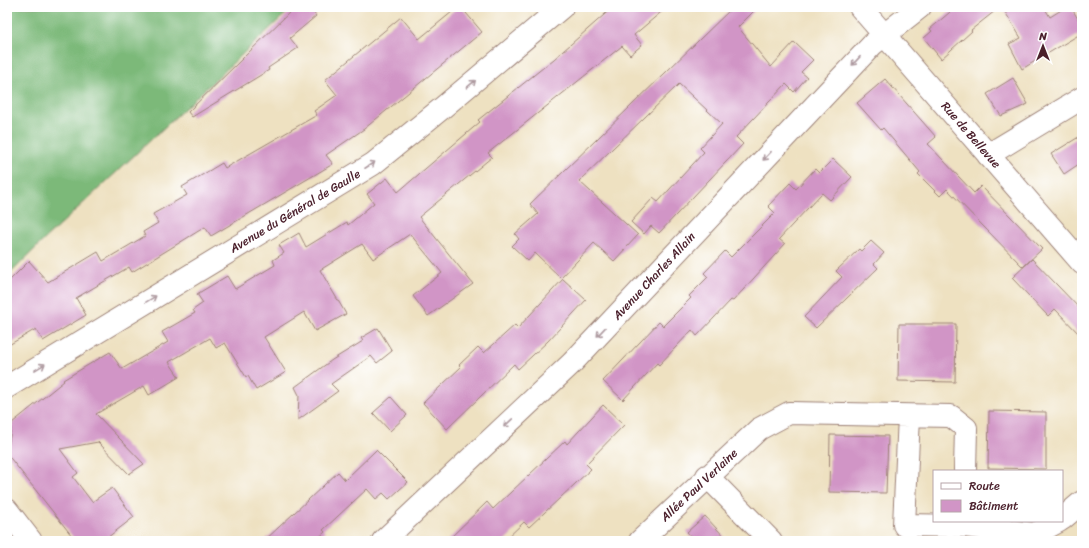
<svg xmlns="http://www.w3.org/2000/svg" width="1089" height="548" viewBox="0 0 1089 548" font-family="Sriracha,sans-serif">
  <style>
    .forest { fill: #7cb979; stroke: #636c52 }
    .building { fill: #d195c6 }
    .lines { fill: none; stroke-linecap: round; stroke-linejoin: round }
    .minor-casing { stroke: #9c8076; stroke-width: 24 }
    .tertiary-casing { stroke: #9c8076; stroke-width: 24 }
    .minor { stroke: #fff; stroke-width: 22 }
    .tertiary { stroke: #fff; stroke-width: 22 }
    .oneway { stroke: #ae9aa0 }
    .labels { text-anchor: middle; stroke-width: 4; stroke-linejoin: round; paint-order: stroke }
    .street-label { font-size: 12px; fill: #4a1f2b; stroke: #fff }
  </style>
  <rect width="100%" height="100%" fill="#fff"/>
  <filter id="ink" filterUnits="userSpaceOnUse"><feTurbulence type="fractalNoise" baseFrequency=".025" numOctaves="2"/><feDisplacementMap in="SourceGraphic" scale="8" xChannelSelector="R" yChannelSelector="G"/><feConvolveMatrix kernelMatrix="1 2 1 2 8 2 1 2 1" color-interpolation-filters="sRGB"/></filter>
  <filter id="wash" filterUnits="userSpaceOnUse"><feTurbulence type="fractalNoise" baseFrequency=".012" numOctaves="4" result="noise"/><feDisplacementMap in="SourceGraphic" scale="16" xChannelSelector="R" yChannelSelector="G"/><feGaussianBlur stdDeviation="0.9" result="paint"/><feColorMatrix in="noise" values="0 0 0 0 0 0 0 0 0 0 0 0 0 0 0 0 0 1.4 0 .05"/><feComposite in="paint" operator="in"/></filter>
  <g filter="url(#wash)">
    <rect width="100%" height="100%" fill="#eee1c1"/>
    <!-- forest -->
    <path class="forest" d="M7,7h286l-248,232 -38,38z"/>
    <g id="blocks">
      <!-- building -->
      <path class="building" d="M295,7h14l7,9 -26,22 8,10 -30,20 1,2 -77,47 -4,-5z
        M458,7h3l21,25 -118,97 -38,26 7,9 -122,72 -6,-9 -73,45 -3,-5 -53,31 10,17 -43,26 -7,-12 -29,17v-63l22,-22 19,21 50,-30 5,9 42,-25 -2,-4 15,-9 -5,-9 34,-19 -5,-8 40,-24 3,5 92,-53 -3,-4 23,-16 -12,-15 76,-63 18,22z
        M613,7h54l-33,28 8,10 -12,10 -8,-9 -134,107 4,4 -73,60 54,67 -45,32 -15,-20 29,-23 -32,-39 -37,25 -11,-15 -42,26 26,44 -31,17 -11,-19 -40,25 22,35 -30,18 -8,-14 -2,1 -21,-34 -9,5 -6,-10 -41,24 10,15 -30,18 -5,-9 -48,28 48,50 -15,10 -31,-32 -38,7 18,24 -5,4 19,25 20,-14 22,29 -31,24h-27l-69,-87 5,-31 52,-42 -1,-1 47,-28 12,17 46,-27 -6,-10 33,-19 -2,-3 10,-7 -6,-9 30,-18 8,13 40,-24 -2,-5 11,-7 -5,-8 20,-12 7,14 41,-25 1,3 26,-22 -7,-9 20,-16 11,14 82,-70 -2,-2 76,-61z
        M733,7h25l-20,20 33,40 23,-25 19,18 -12,12 6,5 -13,15 -8,-8 -50,53 7,7 -84,89 -8,-7 -7,8 -13,-12 22,-24 5,4 46,-50 -4,-4 22,-24 -43,-40 -100,97 59,54 -24,26 -20,-18 -33,35 -26,-25 -7,8 -16,-15 7,-7 -4,-5 23,-20 -8,-10z
        M956,7h44l-29,23 1,1 -31,28 -17,-21 8,-7 -2,-2z
        M1002,7h42l6,10 16,-10h5l11,19v7l-60,36 -13,-25 12,-6z
        M1013,78l15,26 -27,12 -14,-22z
        M885,79l51,58 -8,7 46,49 7,-7 61,63 -19,18 -76,-78 -7,7 -22,-22 2,-2 -37,-44 -2,2 -24,-27z
        M1082,135v27l-18,12 -13,-20z
        M833,159l19,18 -22,23 -8,-7 -43,46 6,5 -52,57 -2,-1 -34,36 -5,-6 -33,35 -2,-2 -34,37 -20,-19 56,-59 4,4 28,-28 -2,-2 19,-19 -4,-4 21,-22 6,6 44,-44 -7,-7 22,-23 6,6 19,-20 4,4z
        M871,241l13,12 -10,11 4,4 -62,60 -12,-11 38,-40 -6,-6 23,-22 2,2z
        M1032,259l50,52v26l-27,-28 -7,7 -36,-38z
        M563,279l23,21 -38,41 -30,28 -4,-5 -67,65 -24,-26 38,-36 -2,-2 19,-18 6,6 31,-28 3,3z
        M899,324h57l-1,58 -57,-1z
        M378,328l14,23 -15,12 -6,-7 -40,28 7,7 -40,29 1,-25 -4,-8 37,-27 31,-19 -2,-3z
        M391,397l16,18 -17,16 -17,-18z
        M603,405l21,20 -38,39 5,5 -62,58 -5,-5 -20,19h-57l40,-39 6,7 72,-68 2,3z
        M989,411l57,1v57l-58,-1z
        M830,435l58,1 -2,57 -57,-1z
        M376,450l32,32 -19,17 -6,-6 -7,6 -9,-10 -44,41 2,2 -10,9h-51l74,-69 7,8z
        M705,516l23,25h-33l-8,-9z"/>
    </g>
  </g>
  <g filter="url(#ink)">
    <use href="#blocks" fill-opacity="0" stroke="#9c8076" stroke-width="1"/>
    <g class="lines">
      <!-- minor casing -->
      <g class="minor-casing">
        <path id="minor" d="M860,7l222,256
          M988,155l94,-57
          M909,416l-5,109 60,1 71,8
          M707,476l64,65
          M7,510l24,31
          M1062,519l20,-17
          M383,541l189,-178 301,-319 47,-37
          M640,541l119,-112 30,-16 162,3 15,12 -1,43
          M1033,541l2,-7 24,-13"/>
      </g>
      <!-- tertiary casing -->
      <g class="tertiary-casing">
        <path id="tertiary" d="M7,387l366,-223 68,-55 121,-102"/>
      </g>
      <!-- minor -->
      <use href="#minor" class="minor"/>
      <!-- tertiary -->
      <use href="#tertiary" class="tertiary"/>
    </g>
    <!-- one-way arrows -->
    <defs><path id="oneway-shaft" d="M-6 0H5M1.5-3L5.5 0L1.5 3" fill="none" stroke-width="1.6" stroke-linecap="round" stroke-linejoin="round"/></defs>
    <g class="oneway">
      <use href="#oneway-shaft" transform="translate(856 61) rotate(133)"/>
      <use href="#oneway-shaft" transform="translate(471 84) rotate(-40)"/>
      <use href="#oneway-shaft" transform="translate(767 156) rotate(133)"/>
      <use href="#oneway-shaft" transform="translate(370 165) rotate(-33)"/>
      <use href="#oneway-shaft" transform="translate(151 299) rotate(-31)"/>
      <use href="#oneway-shaft" transform="translate(601 332) rotate(133)"/>
      <use href="#oneway-shaft" transform="translate(40 367) rotate(-31)"/>
      <use href="#oneway-shaft" transform="translate(508 423) rotate(137)"/>
    </g>
  </g>
  <g class="labels">
    <!-- street labels -->
    <g class="street-label">
      <text transform="translate(971 135) rotate(49)" y="4">Rue de Bellevue</text>
      <text transform="translate(295 211) rotate(-31)" y="4">Avenue du Général de Gaulle</text>
      <text transform="translate(654 276) rotate(-47)" y="4">Avenue Charles Allain</text>
      <text transform="translate(699 485) rotate(-43)" y="4">Allée Paul Verlaine</text>
    </g>
  </g>
  <!-- margin -->
  <rect width="1089" height="548" fill="none" stroke="#fff" stroke-width="24"/>
  <!-- legend -->
  <rect x="933" y="470" width="130" height="52" fill="#ffffff" stroke="#b7a5aa"/>
  <rect x="941" y="483" width="20" height="6" fill="#ffffff" stroke="#b7a5aa"/>
  <text x="969" y="490" font-size="12" fill="#4a1f2b">Route</text>
  <rect x="941" y="500" width="20" height="12" fill="#d195c6" stroke="#b7a5aa"/>
  <text x="969" y="510" font-size="12" fill="#4a1f2b">Bâtiment</text>
  <!-- north arrow -->
  <g transform="translate(1043 46)" stroke="#ffffff" stroke-width="3" paint-order="stroke">
  <path d="M0-3L7 15L0 10L-7 15Z" fill="#4a1f2b"/>
  <text y="-6" font-size="11" font-weight="bold" text-anchor="middle" fill="#4a1f2b">N</text>
  </g>
</svg>
